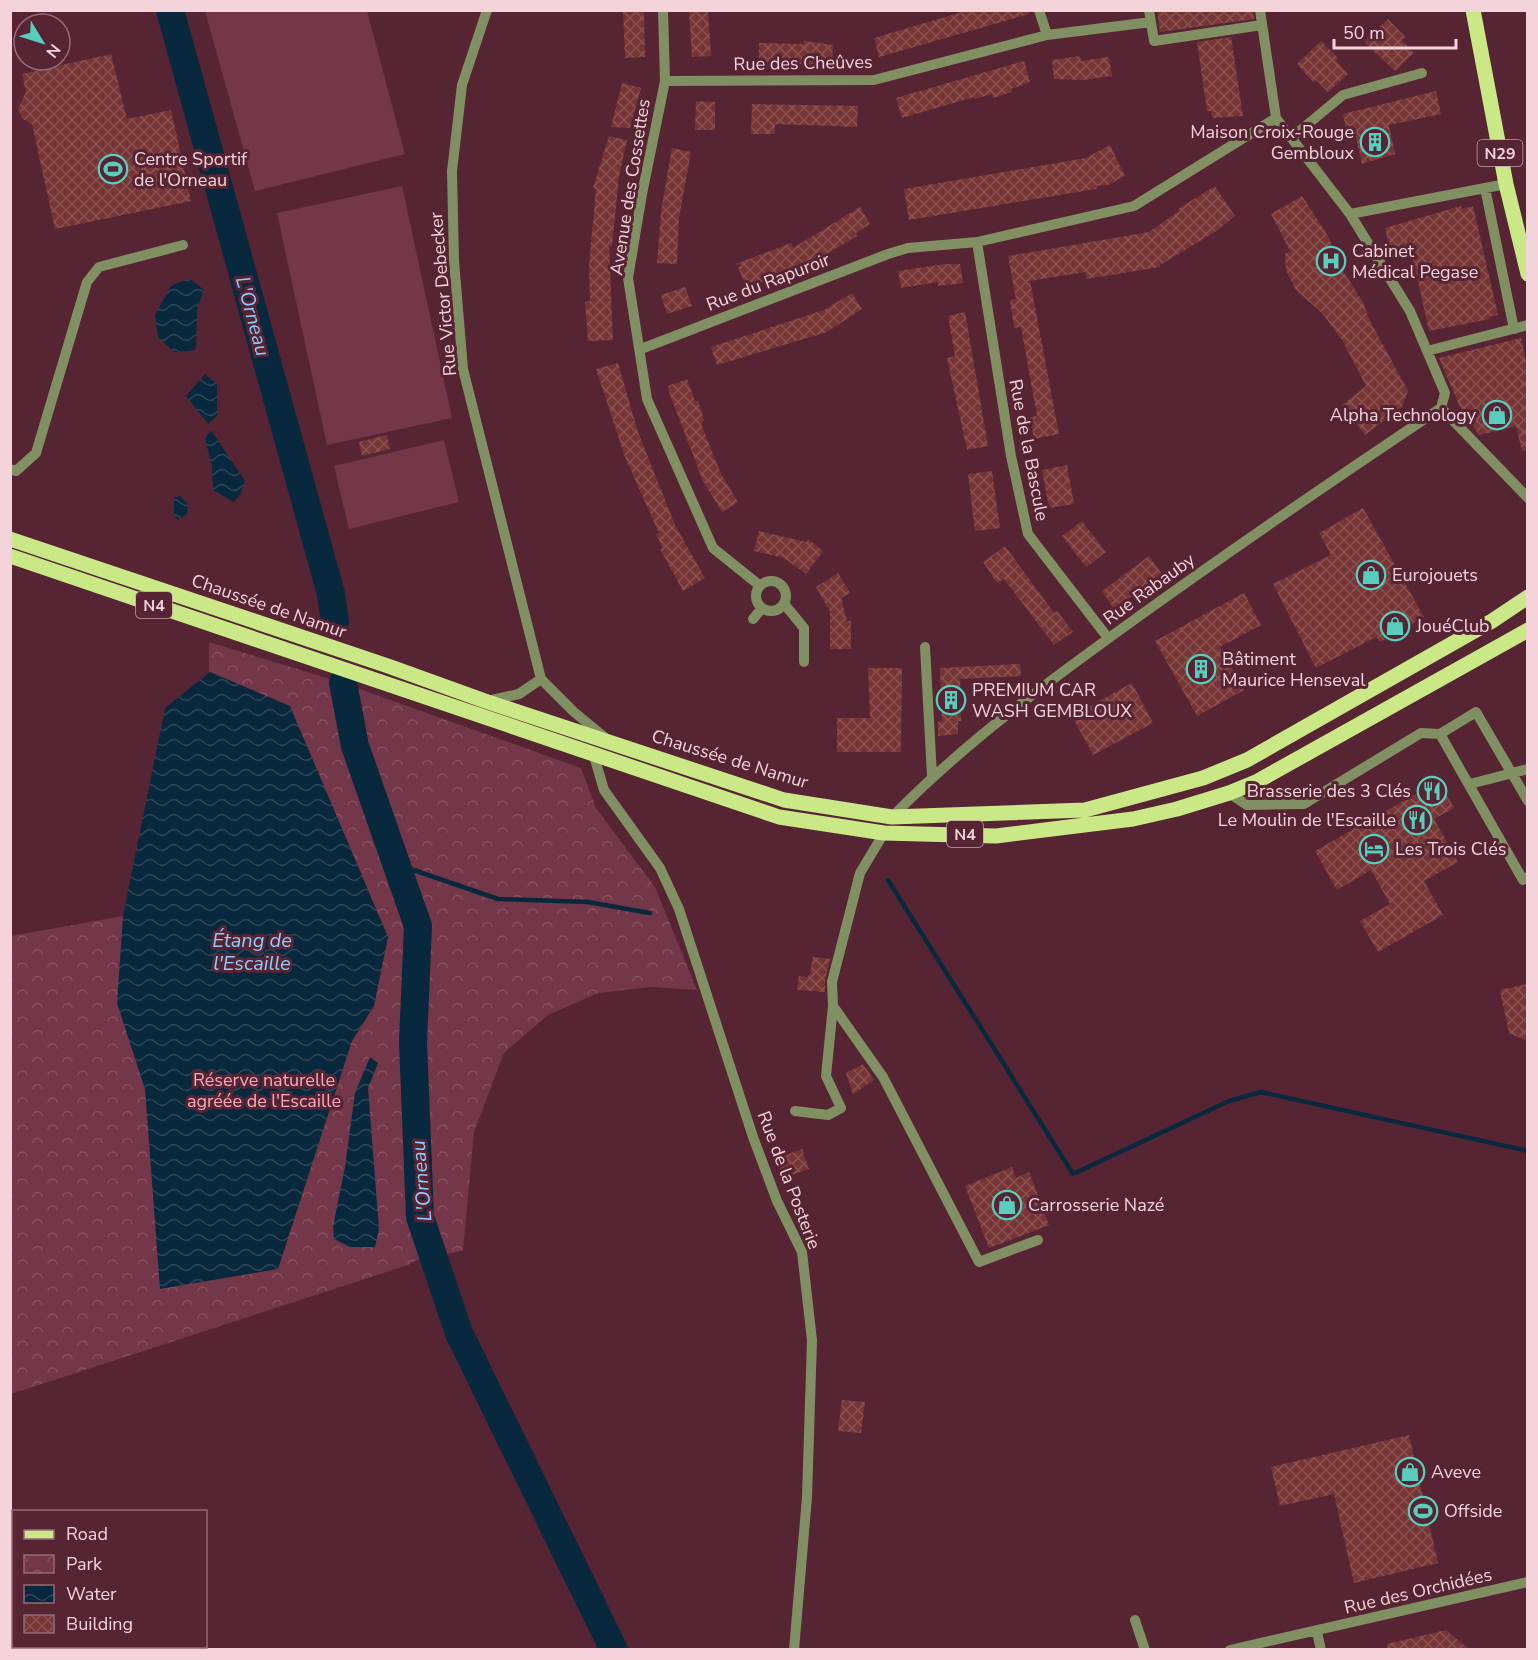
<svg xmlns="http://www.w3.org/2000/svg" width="1538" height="1660" viewBox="0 0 1538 1660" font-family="'Nunito Sans',sans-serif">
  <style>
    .grass { fill: #743649 }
    .park { fill: url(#park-crowns) }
    .water { fill: url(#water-waves) }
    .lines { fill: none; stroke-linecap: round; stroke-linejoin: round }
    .stream { stroke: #08283d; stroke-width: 4.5 }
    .river { stroke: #08283d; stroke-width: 28 }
    .building { fill: url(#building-cross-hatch) }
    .minor { stroke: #819062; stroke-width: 10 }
    .major { stroke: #cae886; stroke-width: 15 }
    .labels { text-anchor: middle; stroke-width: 6; stroke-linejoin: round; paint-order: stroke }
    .shield { fill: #572434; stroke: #c69ea9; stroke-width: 1.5 }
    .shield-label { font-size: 16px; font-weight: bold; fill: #f5d3db }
    .street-label { font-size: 18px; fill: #f5d3db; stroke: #572434 }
    .poi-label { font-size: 18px; fill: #f5d3db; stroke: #572434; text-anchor: start }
    .park-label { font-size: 18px; fill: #f8a8bc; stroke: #572434 }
    .water-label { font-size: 20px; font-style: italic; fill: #8cccfe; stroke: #572434 }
  </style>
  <defs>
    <pattern id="park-crowns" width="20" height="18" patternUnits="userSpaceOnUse" patternTransform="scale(1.5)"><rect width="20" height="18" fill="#743649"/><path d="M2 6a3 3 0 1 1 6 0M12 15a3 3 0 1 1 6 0" fill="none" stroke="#885263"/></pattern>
    <pattern id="water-waves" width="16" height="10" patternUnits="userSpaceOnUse" patternTransform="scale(1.5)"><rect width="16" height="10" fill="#08283d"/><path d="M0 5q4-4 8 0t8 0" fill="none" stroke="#2d4658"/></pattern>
    <pattern id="building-cross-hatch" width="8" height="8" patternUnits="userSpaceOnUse" patternTransform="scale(1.5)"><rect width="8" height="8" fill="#773635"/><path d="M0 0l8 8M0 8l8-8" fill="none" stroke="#8b5252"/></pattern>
  </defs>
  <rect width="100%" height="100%" fill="#572434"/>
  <!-- grass -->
  <path class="grass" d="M205,11h162l38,143 -150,37z
    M402,186l50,232 -125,27 -50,-232z
    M444,440l15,62 -110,27 -15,-63z"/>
  <!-- park -->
  <path class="park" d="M209,642l134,41 238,85 15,40 59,79 42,103 -46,-3 -53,6 -50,22 -44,38 -30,79 -11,118c-21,7 -36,3 -55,15l-397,129v-458l112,-20 85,-30z"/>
  <!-- water -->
  <path class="water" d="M189,278l15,12 -7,19 -1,41 -22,2 -16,-15 -3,-22 16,-29z
    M205,374l12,10v32l-9,8 -22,-28z
    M211,430l34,51 -5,14 -6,7 -21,-12 -1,-24 -7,-27z
    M180,496l8,8 -1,10 -9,6 -4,-6v-16z
    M210,672l80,34 98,231 -14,69 -22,35 -74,228 -118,20 -15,-200 -28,-86 6,-87 42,-208z
    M370,1057l8,6 -10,25 11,141 -4,18h-25l-16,-8 -1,-13 12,-59 10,-74z"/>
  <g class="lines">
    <!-- stream -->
    <path class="stream" d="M396,864l102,35 90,3 62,11
      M888,880l185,294 156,-73 32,-9 267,59"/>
    <!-- river -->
    <path class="river" d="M170,10l161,584 4,28
      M343,683l12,63 63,180 -5,116 7,175 39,116 155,317"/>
  </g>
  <!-- building -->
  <path class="building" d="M623,10h21l1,47 -20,1z
    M689,10h19l3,46 -19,1z
    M969,10h59l1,4 -150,43 -5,-19z
    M1157,10h96l1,9 -94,13z
    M1388,19l17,18 -3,3 12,13 -19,18 -31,-29z
    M1231,37l12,79 -31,2 -1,-7h-4l-10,-69z
    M804,41l29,4 -1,20 -73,-2v-20l45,1z
    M1321,41l17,17 -2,3 12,13 -20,18 -12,-12 -3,2 -16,-18z
    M111,54l16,65 44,-9 20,91 -136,28 -23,-105 -9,-5 -5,-10 8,-17 -4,-18z
    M1080,56l1,5 28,-4 3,19 -29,4 -29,-1 -2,-19z
    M1024,61l6,21 -19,7 1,3 -19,6 -1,-4 -17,5 -1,-2 -72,21 -6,-20z
    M622,83l19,5 -11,40 -19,-1z
    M1436,91l5,23 -52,11 6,29 -33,10 -8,-36 -8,2 -3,-16z
    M696,101l19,1v28h-20z
    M752,104l106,2 -1,21 -82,-3v10h-24z
    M609,136l18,4 -8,36 -7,70h-3l4,94 -25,1 -3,-39 5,-1 -1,-35 7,-77 -3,-1z
    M1110,145l15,31 -17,9 -11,1 -1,3 -187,31 -5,-31 182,-31z
    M672,148l19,4 -12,66 -2,46 -20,-1 4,-52z
    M1215,186l20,30 -17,14 -58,35v2l-74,12 -1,-7 -55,9 29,153 -25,5 -4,-22 7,-1 -16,-89 -7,1 -4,-28 6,-1 -8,-43 141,-24 30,-21 -1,-2z
    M1302,196l23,35 8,16 -4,2 34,53 6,17 39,72 -6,16 -37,28 -23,-30 24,-19 -24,-46 -20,-27 -26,-23 -10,-20 -1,-16 5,-3 -19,-37z
    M1461,206l1,3 11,-3 25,109 -9,2 1,2 -61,12 -17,-76 -20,3 -7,-30z
    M860,207l10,17 -14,9 1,3 -39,23 -20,5 2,5 -54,18 -8,-20 5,-2 -7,-1 55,-21 2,5z
    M945,264h15l3,19 -25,3v-4l-37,6 -3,-17z
    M685,287l7,19 -25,8 -6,-19z
    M852,293l10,16 -35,23 -110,33 -6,-18 113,-37z
    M965,312l23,134 -21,4 -20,-92 8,-2 -7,-40z
    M1521,338l6,27v86h-5l-6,-25 -37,9 -19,-28 -21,-49z
    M618,363l20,69 37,93 30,53 -22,13 -23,-42 3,-1 -7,-14 3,-1 -34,-76 -29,-88z
    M687,379l8,22h3l6,19 -3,4 20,50 17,28 -16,10 -19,-31 -34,-89 -1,-6z
    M387,435l3,14 -28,7 -3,-14z
    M1067,465l7,39 -25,4 -7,-38z
    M992,471l8,57 -25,3 -7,-57z
    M1363,508l61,109 -44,25 -4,-5 -60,31 -43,-84 58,-29 -12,-22z
    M1082,521l24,31 -20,15 -24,-31z
    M759,531l47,11 2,-3 15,12 -17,23 -22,-16 -30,-7z
    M1005,546l49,67 3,-2 16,21 -19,13 -50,-66 -7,4 -14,-21z
    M1149,556l13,18 -48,35 -12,-18z
    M838,573l12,20 -9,5 6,23h4v28h-21v-37l-14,-25z
    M1244,593l17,32 -41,22 24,43 -47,26 -42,-75z
    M1020,664l1,12 -61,3 1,42h-3v13l-20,2v-14l4,-1 -2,-53z
    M868,668h34l-1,84h-64v-34h33z
    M1132,683l21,40 -60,32 -21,-39z
    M1439,781l15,27 -20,11 24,43 -34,19 19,34 -65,37 -18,-31 30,-17 -19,-34 -34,20 -22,-39z
    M813,957l17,2 -5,21v12l-28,-2 2,-14 8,1 3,-3z
    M1527,984v57l-18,-8 -9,-43z
    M863,1064l11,16 -21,14 -7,-21z
    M802,1149l7,20 -26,9 -7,-19z
    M1012,1167l4,11 13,-6 20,53 -60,23 -24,-62z
    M842,1400l23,2 -4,31 -23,-2z
    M1409,1435l29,128 -84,20 -20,-89 -54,12 -9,-39z
    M1446,1630l24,20h-83v-6z"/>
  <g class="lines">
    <!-- minor -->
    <path class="minor" d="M487,10l-25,75 -10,86 2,90 9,108 78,310 33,33 34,28
      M663,10l2,71 -23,113 -14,84 19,121 66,149 46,37
      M1039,10l8,25
      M1149,10l5,31 108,-16
      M1260,10l16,108 74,96 60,97 35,82 -4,15
      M665,81l209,-1 173,-45 104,-13
      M1291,138l52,-43 79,-22
      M1485,188l29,141
      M1350,214l156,-30
      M977,242l34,214 17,78 80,104
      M641,349l247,-95 20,-6 69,-6 157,-36 142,-88
      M1427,351l101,-26
      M1441,408l87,90
      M10,469l6,2 20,-18 51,-171 12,-15 84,-22
      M756 596a15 15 0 1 1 30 0a15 15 0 1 1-30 0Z
      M785,605l19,23v34
      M753,619l9,-11
      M925,647l7,129
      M487,701l32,-7 22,-15
      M1440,734l36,-22 52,89
      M594,756l10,34 56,78 19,41 74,228 24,64 25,51 10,88 -5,157 -13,153
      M1470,784l58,-15
      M1229,793l18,12 57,-1 117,-71 19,1 83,146 5,-3
      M892,817c74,-76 160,-138 246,-200 100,-72 201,-141 303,-209
      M833,1006l50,71 96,185 59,-22
      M795,1111l33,4 13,-7 -15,-32 7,-70 -1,-24 28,-109 24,-40
      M1135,1620l10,30
      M1317,1632l4,18
      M1230,1650l298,-68"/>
    <!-- major -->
    <path class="major" d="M1473,10l33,174 22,90
      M10,539l378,127 97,35 299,99 108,17 193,-7 118,-32 44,-18 245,-139 36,-24
      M10,556l769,261 105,16 112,3 137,-17 44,-10 52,-16 27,-11 272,-152"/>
  </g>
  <!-- icons -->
  <defs>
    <g id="building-ring" transform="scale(1.5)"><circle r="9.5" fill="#572434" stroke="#5acebd" stroke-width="1.5"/><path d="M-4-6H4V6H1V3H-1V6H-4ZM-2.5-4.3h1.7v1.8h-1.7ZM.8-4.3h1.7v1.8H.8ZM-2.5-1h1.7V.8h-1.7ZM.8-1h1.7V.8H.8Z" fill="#5acebd"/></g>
    <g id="stadium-ring" transform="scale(1.5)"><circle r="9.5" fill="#572434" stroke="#5acebd" stroke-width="1.5"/><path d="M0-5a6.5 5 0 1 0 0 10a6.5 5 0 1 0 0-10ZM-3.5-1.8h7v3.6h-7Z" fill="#5acebd"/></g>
    <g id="hospital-ring" transform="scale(1.5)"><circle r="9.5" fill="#572434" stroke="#5acebd" stroke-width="1.5"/><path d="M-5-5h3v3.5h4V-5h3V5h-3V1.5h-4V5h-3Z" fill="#5acebd"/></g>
    <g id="shop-ring" transform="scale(1.5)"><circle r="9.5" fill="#572434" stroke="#5acebd" stroke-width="1.5"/><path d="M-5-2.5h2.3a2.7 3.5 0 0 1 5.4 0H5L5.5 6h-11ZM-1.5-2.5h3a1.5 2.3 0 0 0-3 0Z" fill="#5acebd"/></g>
    <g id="restaurant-ring" transform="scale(1.5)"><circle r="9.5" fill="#572434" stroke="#5acebd" stroke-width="1.5"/><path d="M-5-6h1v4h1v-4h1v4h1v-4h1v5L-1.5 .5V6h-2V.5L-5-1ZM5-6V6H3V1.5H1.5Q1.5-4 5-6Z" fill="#5acebd"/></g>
    <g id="hotel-ring" transform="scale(1.5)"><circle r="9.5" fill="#572434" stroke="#5acebd" stroke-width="1.5"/><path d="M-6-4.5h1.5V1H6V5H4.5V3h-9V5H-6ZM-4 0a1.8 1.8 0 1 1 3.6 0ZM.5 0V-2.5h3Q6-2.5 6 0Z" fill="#5acebd"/></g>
  </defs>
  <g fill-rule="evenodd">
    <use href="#building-ring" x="1375" y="142"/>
    <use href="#stadium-ring" x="113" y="169"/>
    <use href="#hospital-ring" x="1331" y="261"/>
    <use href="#shop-ring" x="1497" y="415"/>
    <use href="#shop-ring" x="1371" y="575"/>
    <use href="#shop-ring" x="1395" y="626"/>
    <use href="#building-ring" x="1201" y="669"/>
    <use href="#building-ring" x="951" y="700"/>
    <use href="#restaurant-ring" x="1432" y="791"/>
    <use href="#restaurant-ring" x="1417" y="820"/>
    <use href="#hotel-ring" x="1374" y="849"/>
    <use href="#shop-ring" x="1007" y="1205"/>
    <use href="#shop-ring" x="1410" y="1472"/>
    <use href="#stadium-ring" x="1423" y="1511"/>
  </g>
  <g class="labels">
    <!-- shield labels -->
    <g class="shield">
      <rect x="1477.5" y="140" width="45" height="26" rx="4.5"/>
      <rect x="136" y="592" width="36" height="26" rx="4.5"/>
      <rect x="947" y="821" width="36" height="26" rx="4.5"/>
    </g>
    <g class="shield-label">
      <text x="1500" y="159">N29</text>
      <text x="154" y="611">N4</text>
      <text x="965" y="840">N4</text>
    </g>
    <!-- street labels -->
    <g class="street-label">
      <text transform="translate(803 63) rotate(-1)" y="6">Rue des Cheûves</text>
      <text transform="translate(630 187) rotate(-81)" y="6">Avenue des Cossettes</text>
      <text transform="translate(768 282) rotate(-21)" y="6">Rue du Rapuroir</text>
      <text transform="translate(443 294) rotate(-95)" y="6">Rue Victor Debecker</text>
      <text transform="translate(1029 450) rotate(79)" y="6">Rue de la Bascule</text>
      <text transform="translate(1149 589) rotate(-36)" y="6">Rue Rabauby</text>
      <text transform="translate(269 606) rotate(19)" y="6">Chaussée de Namur</text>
      <text transform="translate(730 759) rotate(17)" y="6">Chaussée de Namur</text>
      <text transform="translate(789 1180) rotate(69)" y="6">Rue de la Posterie</text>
      <text transform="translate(1418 1591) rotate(-13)" y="6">Rue des Orchidées</text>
    </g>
    <!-- poi labels -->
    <g class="poi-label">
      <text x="1354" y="138" text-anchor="end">Maison Croix-Rouge<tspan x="1354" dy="21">Gembloux</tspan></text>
      <text x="134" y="165">Centre Sportif<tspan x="134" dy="21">de l'Orneau</tspan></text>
      <text x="1352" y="257">Cabinet<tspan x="1352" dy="21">Médical Pegase</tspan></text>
      <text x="1476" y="421" text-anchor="end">Alpha Technology</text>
      <text x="1392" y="581">Eurojouets</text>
      <text x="1416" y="632">JouéClub</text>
      <text x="1222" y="665">Bâtiment<tspan x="1222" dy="21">Maurice Henseval</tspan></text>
      <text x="972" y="696">PREMIUM CAR<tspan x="972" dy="21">WASH GEMBLOUX</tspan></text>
      <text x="1411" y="797" text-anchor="end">Brasserie des 3 Clés</text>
      <text x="1396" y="826" text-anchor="end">Le Moulin de l'Escaille</text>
      <text x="1395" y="855">Les Trois Clés</text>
      <text x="1028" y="1211">Carrosserie Nazé</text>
      <text x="1431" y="1478">Aveve</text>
      <text x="1444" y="1517">Offside</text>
    </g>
    <!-- park labels -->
    <g class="park-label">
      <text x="264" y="1086">Réserve naturelle<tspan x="264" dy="21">agréée de l'Escaille</tspan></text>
    </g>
    <!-- water labels -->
    <g class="water-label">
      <text transform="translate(253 316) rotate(75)" y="7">L'Orneau</text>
      <text x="252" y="947">Étang de<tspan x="252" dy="23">l'Escaille</tspan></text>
      <text transform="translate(421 1181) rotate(-95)" y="7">L'Orneau</text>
    </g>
  </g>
  <!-- border -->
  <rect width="1538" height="1660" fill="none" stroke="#f5d3db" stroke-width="24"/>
  <!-- legend -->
  <rect x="12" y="1510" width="195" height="138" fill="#572434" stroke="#966a77" stroke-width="1.5"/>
  <rect x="24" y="1530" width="30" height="9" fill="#cae886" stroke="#966a77" stroke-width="1.5"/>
  <text x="66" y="1540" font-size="18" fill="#f5d3db">Road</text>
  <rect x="24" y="1555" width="30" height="18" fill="url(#park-crowns)" stroke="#966a77" stroke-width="1.5"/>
  <text x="66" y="1570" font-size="18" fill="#f5d3db">Park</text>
  <rect x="24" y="1585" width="30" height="18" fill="url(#water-waves)" stroke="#966a77" stroke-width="1.5"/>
  <text x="66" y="1600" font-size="18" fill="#f5d3db">Water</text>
  <rect x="24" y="1615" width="30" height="18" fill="url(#building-cross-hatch)" stroke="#966a77" stroke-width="1.5"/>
  <text x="66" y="1630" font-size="18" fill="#f5d3db">Building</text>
  <!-- north arrow -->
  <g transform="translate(42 42) rotate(128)"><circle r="28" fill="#572434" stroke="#966a77" stroke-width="1.5"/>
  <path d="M0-4.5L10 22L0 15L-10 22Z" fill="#5acebd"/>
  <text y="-9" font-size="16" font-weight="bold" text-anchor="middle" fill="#f5d3db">N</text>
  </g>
  <!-- scale -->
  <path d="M1334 39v9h122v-9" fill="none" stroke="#f5d3db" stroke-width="3"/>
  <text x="1343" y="39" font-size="18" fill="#f5d3db" stroke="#572434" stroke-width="4.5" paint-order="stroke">50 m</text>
</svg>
